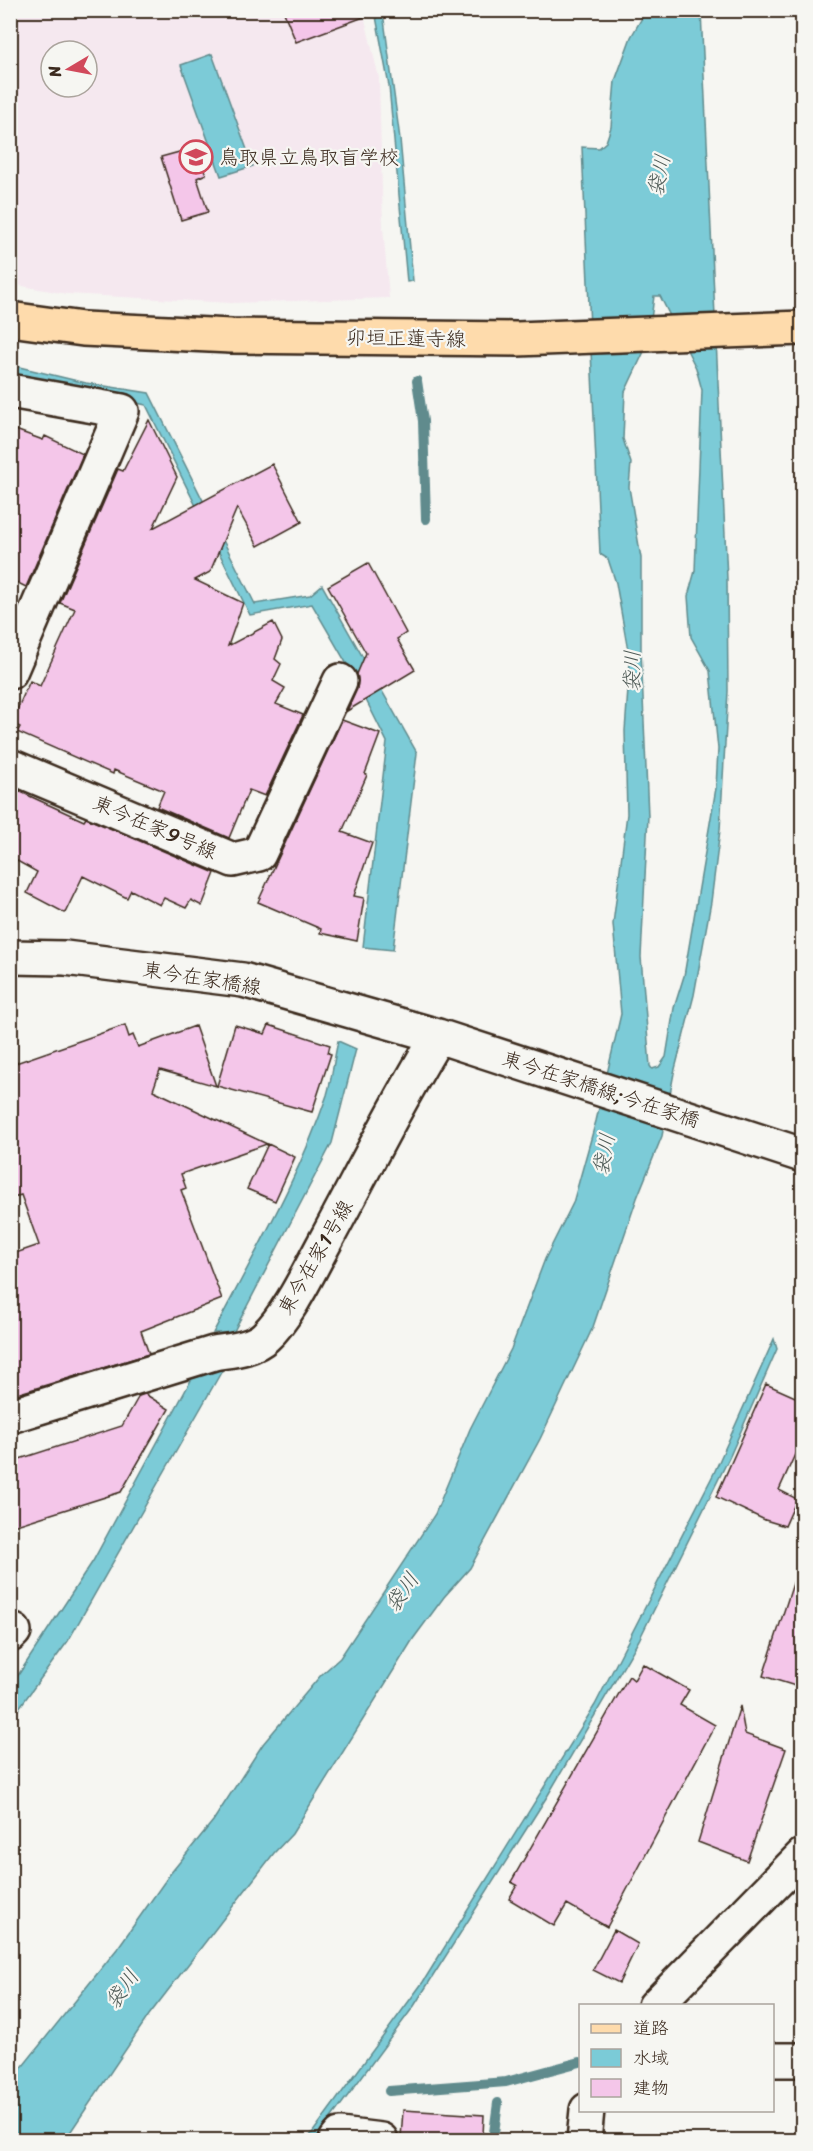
<svg xmlns="http://www.w3.org/2000/svg" width="813" height="2151" viewBox="0 0 813 2151" font-family="Sriracha,'Klee One',sans-serif">
  <style>
    .built { fill: #f5e8ef; fill-rule: evenodd }
    .water { fill: #7bcbd7; stroke: #618b8d; stroke-width: 1.5; fill-rule: evenodd }
    .lines { fill: none; stroke-linecap: round; stroke-linejoin: round }
    .stream { stroke: #618b8d; stroke-width: 10 }
    .building { fill: #f4c6e9; stroke: #3b2a1e; stroke-width: 1.5 }
    .minor-casing { stroke: #3b2a1e; stroke-width: 38 }
    .major-casing { stroke: #3b2a1e; stroke-width: 38 }
    .minor { stroke: #f6f6f2; stroke-width: 33 }
    .major { stroke: #fedbac; stroke-width: 33 }
    .labels { text-anchor: middle; stroke-width: 4.5; stroke-linejoin: round; paint-order: stroke }
    .poi-label { font-size: 20px; fill: #3b2a1e; stroke: #f6f6f2; text-anchor: start }
    .street-label { font-size: 20px; fill: #3b2a1e; stroke: #f6f6f2 }
    .water-label { font-size: 21px; font-style: italic; fill: #4e5a56; stroke: #f6f6f2 }
  </style>
  <rect width="100%" height="100%" fill="#f6f6f2"/>
  <filter id="ink" filterUnits="userSpaceOnUse"><feTurbulence type="fractalNoise" baseFrequency=".0167" numOctaves="2"/><feDisplacementMap in="SourceGraphic" scale="12" xChannelSelector="R" yChannelSelector="G"/><feConvolveMatrix kernelMatrix="1 2 1 2 8 2 1 2 1" color-interpolation-filters="sRGB"/></filter>
  <g filter="url(#ink)">
    <!-- built -->
    <path class="built" d="M10,11h353l16,67 4,149 6,71 -158,5 -164,-9 -56,-10zM51,51h36v36h-36z"/>
    <!-- water -->
    <path class="water" d="M375,11h7l2,9 16,119 13,142 -6,1 -18,-196z
      M646,11h55l26,568 1,112 -8,139 -9,72 -17,93 -20,78 -12,63 -25,62 -44,129 -53,112 -70,129 -26,29 -31,42 -121,195 -18,19 -125,162 -84,125h-54v-59l106,-132 53,-75 43,-53 50,-77 58,-69 19,-17 95,-144 35,-85 41,-80 34,-90 28,-56 23,-82 25,-107 -8,-90 14,-110 -2,-83 5,-69 -14,-79 -8,-24 -8,-5 -18,-407 17,1 7,-6 5,-15 4,-46 16,-44zM654,296h6l36,72 6,22 -7,181 -7,25 3,41 19,34 8,78 -2,39 -32,188 -10,32 -8,49 -7,10 -7,2 -2,-3 -9,-109 7,-141 -7,-166v-92l-12,-71 2,-24 -8,-24 2,-47 23,-49z
      M212,54l41,112 -32,10 -40,-111z
      M11,365l75,18 63,10 106,211 55,-9 12,-10 95,168 -24,197 -30,-3 24,-205 -32,-64 -43,-74 -62,11 -104,-210 -135,-29z
      M338,1041l18,8 -24,94 -99,190h-20c40,-77 86,-155 114,-238 5,-17 7,-36 11,-54z
      M774,1339l3,10 -47,107 -91,184 -91,155 -134,211 -99,134h-8l116,-158 172,-277 119,-232z
      M223,1369l-155,272 -57,78v-33l82,-125 103,-190z"/>
    <g class="lines">
      <!-- stream -->
      <path class="stream" d="M417,381l6,40 3,98
        M389,2091l117,-9 74,-20
        M493,2140l5,-37"/>
    </g>
    <!-- building -->
    <path class="building" d="M283,10h88l1,4 -76,28z
      M194,148l12,26 -9,4 11,34 -27,8 -20,-63z
      M149,420l28,57 -24,51 119,-64 30,58 -44,24 -21,-38 -27,64 -15,8 48,23 -15,43 45,-24 9,18 -7,19 6,5 -8,17 12,7 -9,16 27,11 -38,81 -16,-6 -20,48 -72,-31 7,-16 -50,-21 -1,4 -96,-42 3,-5 -9,-4 19,-42 10,5 35,-77 -15,-6 58,-134 5,2z
      M10,428l33,12 2,-4 38,18 -57,133 -16,-8z
      M368,563l38,70 -9,6 18,31 -68,41 10,-22v-15l9,-21 -38,-67z
      M342,720l38,14 -15,40 2,1 -25,57 30,11 -18,53 10,2 -7,43 -37,-8 1,-4 -63,-27z
      M10,787l74,34 2,-3 129,55 -13,33 -11,-6 -5,8 -22,-10 -4,7 -29,-15 -4,8 -44,-22 -18,37 -38,-20 10,-21 -27,-15z
      M125,1025l4,12 4,-2 5,12 57,-21 21,60 -56,-16 -7,20 114,54 -86,30 5,14 -5,2 41,109 -81,32 8,23 -139,42v-141l29,-10 -18,-50 -11,3v-133z
      M235,1025l30,9 4,-9 61,20 -2,8 3,1 -19,58 -95,-26z
      M268,1144l27,13 -20,44 -28,-12z
      M766,1384l36,16v39l-23,51 18,9 -12,27 -20,-6 -49,-23z
      M145,1394l24,15 -48,83 -111,35v-65l112,-36 17,-30z
      M797,1571l5,1v116l-39,-12z
      M643,1664l46,26 -9,15 35,20 -108,202 -40,-23 -13,22 -45,-27 8,-14 -6,-3 118,-206 5,4z
      M740,1706l5,28 41,15 -39,112 -49,-19z
      M614,1930l24,14 -19,39 -26,-13z
      M403,2110l81,5 -1,20 -21,1v4l-61,-2z"/>
    <g class="lines">
      <!-- minor casing -->
      <g class="minor-casing">
        <path id="minor" d="M10,391l112,20 -112,261
          M10,766l223,94 26,-6 81,-173
          M10,957l55,1 178,22 195,56 364,119
          M10,1416l204,-63c17,-3 38,-4 51,-16 24,-22 45,-68 61,-97 37,-68 71,-138 112,-204
          M10,1635l4,-4
          M655,2006l147,-150
          M772,2060h30
          M336,2140l4,-5 41,5
          M584,2140l3,-30"/>
      </g>
      <!-- major casing -->
      <g class="major-casing">
        <path id="major" d="M10,319l73,10 148,7 286,3 285,-11"/>
      </g>
      <!-- minor -->
      <use href="#minor" class="minor"/>
      <!-- major -->
      <use href="#major" class="major"/>
    </g>
  </g>
  <!-- icons -->
  <defs>
    <g id="school-ring" transform="scale(1.725)"><circle r="9.5" fill="#f6f6f2" stroke="#d1495b" stroke-width="1.5"/><path d="M0-5L7-2L0 1L-7-2ZM-4 1L0 2.5L4 1V4Q0 6-4 4Z" fill="#d1495b"/></g>
  </defs>
  <g fill-rule="evenodd">
    <use href="#school-ring" x="196" y="157"/>
  </g>
  <g class="labels">
    <!-- poi labels -->
    <g class="poi-label">
      <text x="219" y="164">鳥取県立鳥取盲学校</text>
    </g>
    <!-- street labels -->
    <g class="street-label">
      <text transform="translate(406 338) rotate(1)" y="7">卯垣正蓮寺線</text>
      <text transform="translate(155 827) rotate(23)" y="7">東今在家9号線</text>
      <text transform="translate(202 978) rotate(9)" y="7">東今在家橋線</text>
      <text transform="translate(601 1089) rotate(18)" y="7">東今在家橋線;今在家橋</text>
      <text transform="translate(315 1257) rotate(-60)" y="7">東今在家1号線</text>
    </g>
    <!-- water labels -->
    <g class="water-label">
      <text transform="translate(659 175) rotate(-78)" y="7">袋川</text>
      <text transform="translate(632 671) rotate(-89)" y="7">袋川</text>
      <text transform="translate(604 1154) rotate(-79)" y="7">袋川</text>
      <text transform="translate(402 1592) rotate(-55)" y="7">袋川</text>
      <text transform="translate(122 1989) rotate(-55)" y="7">袋川</text>
    </g>
  </g>
  <!-- margin -->
  <rect width="813" height="2151" fill="none" stroke="#f6f6f2" stroke-width="36"/>
  <rect x="18" y="18" width="777" height="2115" fill="none" stroke="#3b2a1e" stroke-width="2" filter="url(#ink)"/>
  <!-- legend -->
  <rect x="579" y="2004" width="195" height="108" fill="#f6f6f2" stroke="#aba49d" stroke-width="1.5"/>
  <rect x="591" y="2024" width="30" height="9" fill="#fedbac" stroke="#aba49d" stroke-width="1.5"/>
  <text x="633" y="2034" font-size="18" fill="#3b2a1e">道路</text>
  <rect x="591" y="2049" width="30" height="18" fill="#7bcbd7" stroke="#aba49d" stroke-width="1.5"/>
  <text x="633" y="2064" font-size="18" fill="#3b2a1e">水域</text>
  <rect x="591" y="2079" width="30" height="18" fill="#f4c6e9" stroke="#aba49d" stroke-width="1.5"/>
  <text x="633" y="2094" font-size="18" fill="#3b2a1e">建物</text>
  <!-- north arrow -->
  <g transform="translate(69 69) rotate(260)"><circle r="28" fill="#f6f6f2" stroke="#aba49d" stroke-width="1.5"/>
  <path d="M0-4.5L10 22L0 15L-10 22Z" fill="#d1495b"/>
  <text y="-9" font-size="16" font-weight="bold" text-anchor="middle" fill="#3b2a1e">N</text>
  </g>
</svg>
